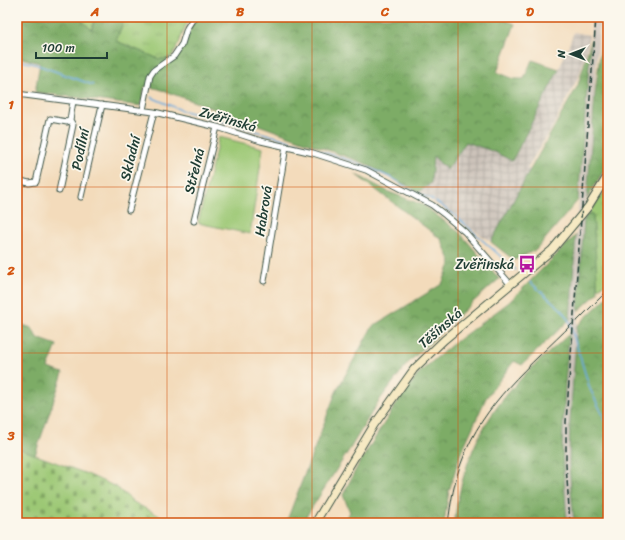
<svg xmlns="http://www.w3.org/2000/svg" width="625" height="540" viewBox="0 0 625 540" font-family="Sriracha,sans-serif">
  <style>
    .industrial { fill: url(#industrial-grid) }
    .railway { fill: #ccc2b9 }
    .grass { fill: url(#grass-tufts); stroke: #5e8254 }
    .forest { fill: url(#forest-crowns); stroke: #4e744d }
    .cemetery { fill: url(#cemetery-stones); stroke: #5e8254 }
    .green { fill: #9cc875; stroke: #5e8254 }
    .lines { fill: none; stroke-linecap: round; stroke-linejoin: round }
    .stream { stroke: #69abdd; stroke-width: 1.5 }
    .minor-casing { stroke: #3f5548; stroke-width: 7 }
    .secondary-casing { stroke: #3f5548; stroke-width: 9 }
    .minor { stroke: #fff; stroke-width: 5 }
    .secondary { stroke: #f6e9c3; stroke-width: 7 }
    .tram { stroke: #1f3d34; stroke-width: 1 }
    .rail { stroke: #1f3d34; stroke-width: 1.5; stroke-dasharray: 6 3; stroke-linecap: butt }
    .grid { fill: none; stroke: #d45610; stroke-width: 1; stroke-opacity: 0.55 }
    .labels { text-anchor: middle; stroke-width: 3.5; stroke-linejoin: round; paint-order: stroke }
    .street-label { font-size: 14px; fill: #1f3d34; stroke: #fbf7ec }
    .poi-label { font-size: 14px; fill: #1f3d34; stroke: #fbf7ec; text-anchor: end }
    .neatline { fill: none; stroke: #d45610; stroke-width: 1.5 }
    .grid-label { font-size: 13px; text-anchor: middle; font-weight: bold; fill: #d45610 }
  </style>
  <defs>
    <pattern id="industrial-grid" width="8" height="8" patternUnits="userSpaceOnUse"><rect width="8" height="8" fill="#ccc2b9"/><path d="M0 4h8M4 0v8" fill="none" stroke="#a59f97"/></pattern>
    <pattern id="grass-tufts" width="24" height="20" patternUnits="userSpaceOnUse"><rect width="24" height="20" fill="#9cc875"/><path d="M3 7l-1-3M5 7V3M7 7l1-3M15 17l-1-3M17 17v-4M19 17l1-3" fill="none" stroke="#7fa461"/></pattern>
    <pattern id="forest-crowns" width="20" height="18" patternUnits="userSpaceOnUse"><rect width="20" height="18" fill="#7dac66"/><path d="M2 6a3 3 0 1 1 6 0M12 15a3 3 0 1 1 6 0" fill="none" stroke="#668d55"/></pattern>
    <pattern id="cemetery-stones" width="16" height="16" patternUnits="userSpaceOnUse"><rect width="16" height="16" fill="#9cc875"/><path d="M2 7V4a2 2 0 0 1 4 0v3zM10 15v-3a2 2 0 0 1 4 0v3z" fill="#7fa461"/></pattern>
  </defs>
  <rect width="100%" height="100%" fill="#fbf7ec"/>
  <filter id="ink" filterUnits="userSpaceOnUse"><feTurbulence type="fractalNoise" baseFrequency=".025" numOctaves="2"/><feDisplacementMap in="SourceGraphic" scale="8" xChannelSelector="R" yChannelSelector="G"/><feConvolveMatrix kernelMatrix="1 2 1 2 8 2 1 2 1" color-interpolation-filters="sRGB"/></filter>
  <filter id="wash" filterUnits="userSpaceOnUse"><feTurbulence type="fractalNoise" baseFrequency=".012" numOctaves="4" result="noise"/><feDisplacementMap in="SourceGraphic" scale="16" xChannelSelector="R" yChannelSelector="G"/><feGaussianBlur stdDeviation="0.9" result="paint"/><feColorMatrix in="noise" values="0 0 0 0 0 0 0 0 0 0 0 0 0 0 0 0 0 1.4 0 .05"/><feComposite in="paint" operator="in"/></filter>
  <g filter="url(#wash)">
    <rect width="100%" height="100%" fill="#f3dbbb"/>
    <!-- industrial -->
    <path class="industrial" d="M574,32l15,3 -2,15 -8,26 -28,54 -24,38 3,2 -39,72 -72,-50 12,-9 2,-27 14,14 19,-28 29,10 18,8 46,-91z"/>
    <!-- railway -->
    <path class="railway" d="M592,17h8l-30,405 -1,43 5,58h-7l-5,-58 1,-43z"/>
    <!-- grass -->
    <path class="grass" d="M78,17h17l-3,13z
      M125,17h66l-6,10 -6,16 -7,13 -7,3h-6l-43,-18z
      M608,188l-1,92 -1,3 -9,6 -4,-75h-5z"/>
    <!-- forest -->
    <path class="forest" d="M17,17h61l14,13 3,-13h30l-9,24 43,18h17l20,-42h254l6,2 1,-2h41l17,7 -18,48 17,7h10l8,-19 27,9 -47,92 -17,-9 -29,-10 -19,28 -14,-14 -2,27 -12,9 -55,-29 -205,-74 -14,-3 -4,20 -106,-14 5,-29 -23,-6z
      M603,17h4l-4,46 5,2v98l-21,36 8,-105 7,-56z
      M591,41l-13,159 -42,50 -22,10 -23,-18 39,-72 48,-85z
      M355,174l34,18 34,13 37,28 31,36 8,10 -27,24 -65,61 -29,38 -27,45 -49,76h-16l50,-131 36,-65 70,-43 9,-22 -10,-23z
      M588,214h5l5,79 -20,18 6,-92z
      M576,235l-6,84 -48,46 -8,-4 -28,37 -26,57 -11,36 -5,32h-100l6,-11 -7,-17 14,-28 39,-63 24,-32 34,-29 54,-40z
      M608,294v229h-34l-5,-58 1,-43 7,-96 28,-27z
      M17,323l15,5 5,10 20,7 -9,23 15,5 -28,82 -18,-7z
      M568,335h1l-4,49 -3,66 5,73h-113c8,-56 24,-98 63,-140 15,-17 34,-32 51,-48z"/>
    <!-- cemetery -->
    <path class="cemetery" d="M17,448l70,26 29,13 19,16 38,20h-156z"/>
    <!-- green -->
    <path class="green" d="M219,137l44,11 -13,86 -52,-11z"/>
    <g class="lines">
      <!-- stream -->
      <path class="stream" d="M17,60l18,4 58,21
        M151,97l30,13 96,27 80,26 37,16 16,11 23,10
        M436,202l16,11 64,57
        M530,282l32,28 7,11 21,68 18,36"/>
    </g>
  </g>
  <g filter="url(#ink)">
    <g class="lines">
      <!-- minor casing -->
      <g class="minor-casing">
        <path id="minor" d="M17,94l137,18 63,15 44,14 52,12 53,17 66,35 13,10 20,17 46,53
          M143,110l7,-34 4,-6 20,-14 8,-12 5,-16 7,-11
          M17,180l12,3 7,-1 14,-63 17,3 3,-2
          M59,191l14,-66 -3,-5 3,-19
          M81,197l21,-92
          M129,210l25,-98
          M194,221l23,-94
          M264,281l22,-135"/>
      </g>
      <!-- secondary casing -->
      <g class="secondary-casing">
        <path id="secondary" d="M315,523l59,-98 40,-56 30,-29 108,-90 36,-43 20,-32"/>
      </g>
      <!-- minor -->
      <use href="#minor" class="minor"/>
      <!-- secondary -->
      <use href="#secondary" class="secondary"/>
      <!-- tram -->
      <path class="tram" d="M577,321l31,-31
        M448,523c3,-21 6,-42 14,-62 21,-58 68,-95 110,-137"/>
      <!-- rail -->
      <path class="rail" d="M570,523l-4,-58v-43l30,-405"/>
    </g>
  </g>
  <!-- grid -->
  <path class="grid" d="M167,17v506M312,17v506M458,17v506M17,187h591M17,353h591"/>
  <!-- icons -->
  <defs>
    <g id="bus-bare" transform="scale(1.38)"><path d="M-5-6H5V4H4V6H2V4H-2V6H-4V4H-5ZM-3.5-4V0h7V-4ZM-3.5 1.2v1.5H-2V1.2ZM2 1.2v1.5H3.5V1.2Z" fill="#b5179e" stroke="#fbf7ec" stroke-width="2.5" paint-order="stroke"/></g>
  </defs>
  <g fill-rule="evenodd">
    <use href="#bus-bare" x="527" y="264"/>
  </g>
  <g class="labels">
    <!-- street labels -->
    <g class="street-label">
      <text transform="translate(228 119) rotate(16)" y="5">Zvěřinská</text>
      <text transform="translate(80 149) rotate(-78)" y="5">Podílní</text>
      <text transform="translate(130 158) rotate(-76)" y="5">Skladní</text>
      <text transform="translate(194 171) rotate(-76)" y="5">Střelná</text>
      <text transform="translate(263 211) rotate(-81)" y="5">Habrová</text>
      <text transform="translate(440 328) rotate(-41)" y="5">Těšínská</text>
    </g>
    <!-- poi labels -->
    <g class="poi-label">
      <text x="514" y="269">Zvěřinská</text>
    </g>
  </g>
  <!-- margin -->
  <rect width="625" height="540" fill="none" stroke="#fbf7ec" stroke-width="44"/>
  <!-- north arrow -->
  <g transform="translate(571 54) rotate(270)" stroke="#fbf7ec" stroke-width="3" paint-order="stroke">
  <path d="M0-3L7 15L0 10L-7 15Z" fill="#1f3d34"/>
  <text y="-6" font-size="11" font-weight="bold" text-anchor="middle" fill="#1f3d34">N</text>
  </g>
  <!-- scale -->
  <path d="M36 52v6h71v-6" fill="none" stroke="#1f3d34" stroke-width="2"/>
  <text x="42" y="52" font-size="12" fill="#1f3d34" stroke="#fbf7ec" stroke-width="3" paint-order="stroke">100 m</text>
  <rect x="22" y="22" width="581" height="496" class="neatline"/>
  <g class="grid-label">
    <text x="95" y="16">A</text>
    <text x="240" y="16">B</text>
    <text x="385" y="16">C</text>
    <text x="530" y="16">D</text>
    <text x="11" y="109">1</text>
    <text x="11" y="275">2</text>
    <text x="11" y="440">3</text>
  </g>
</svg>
